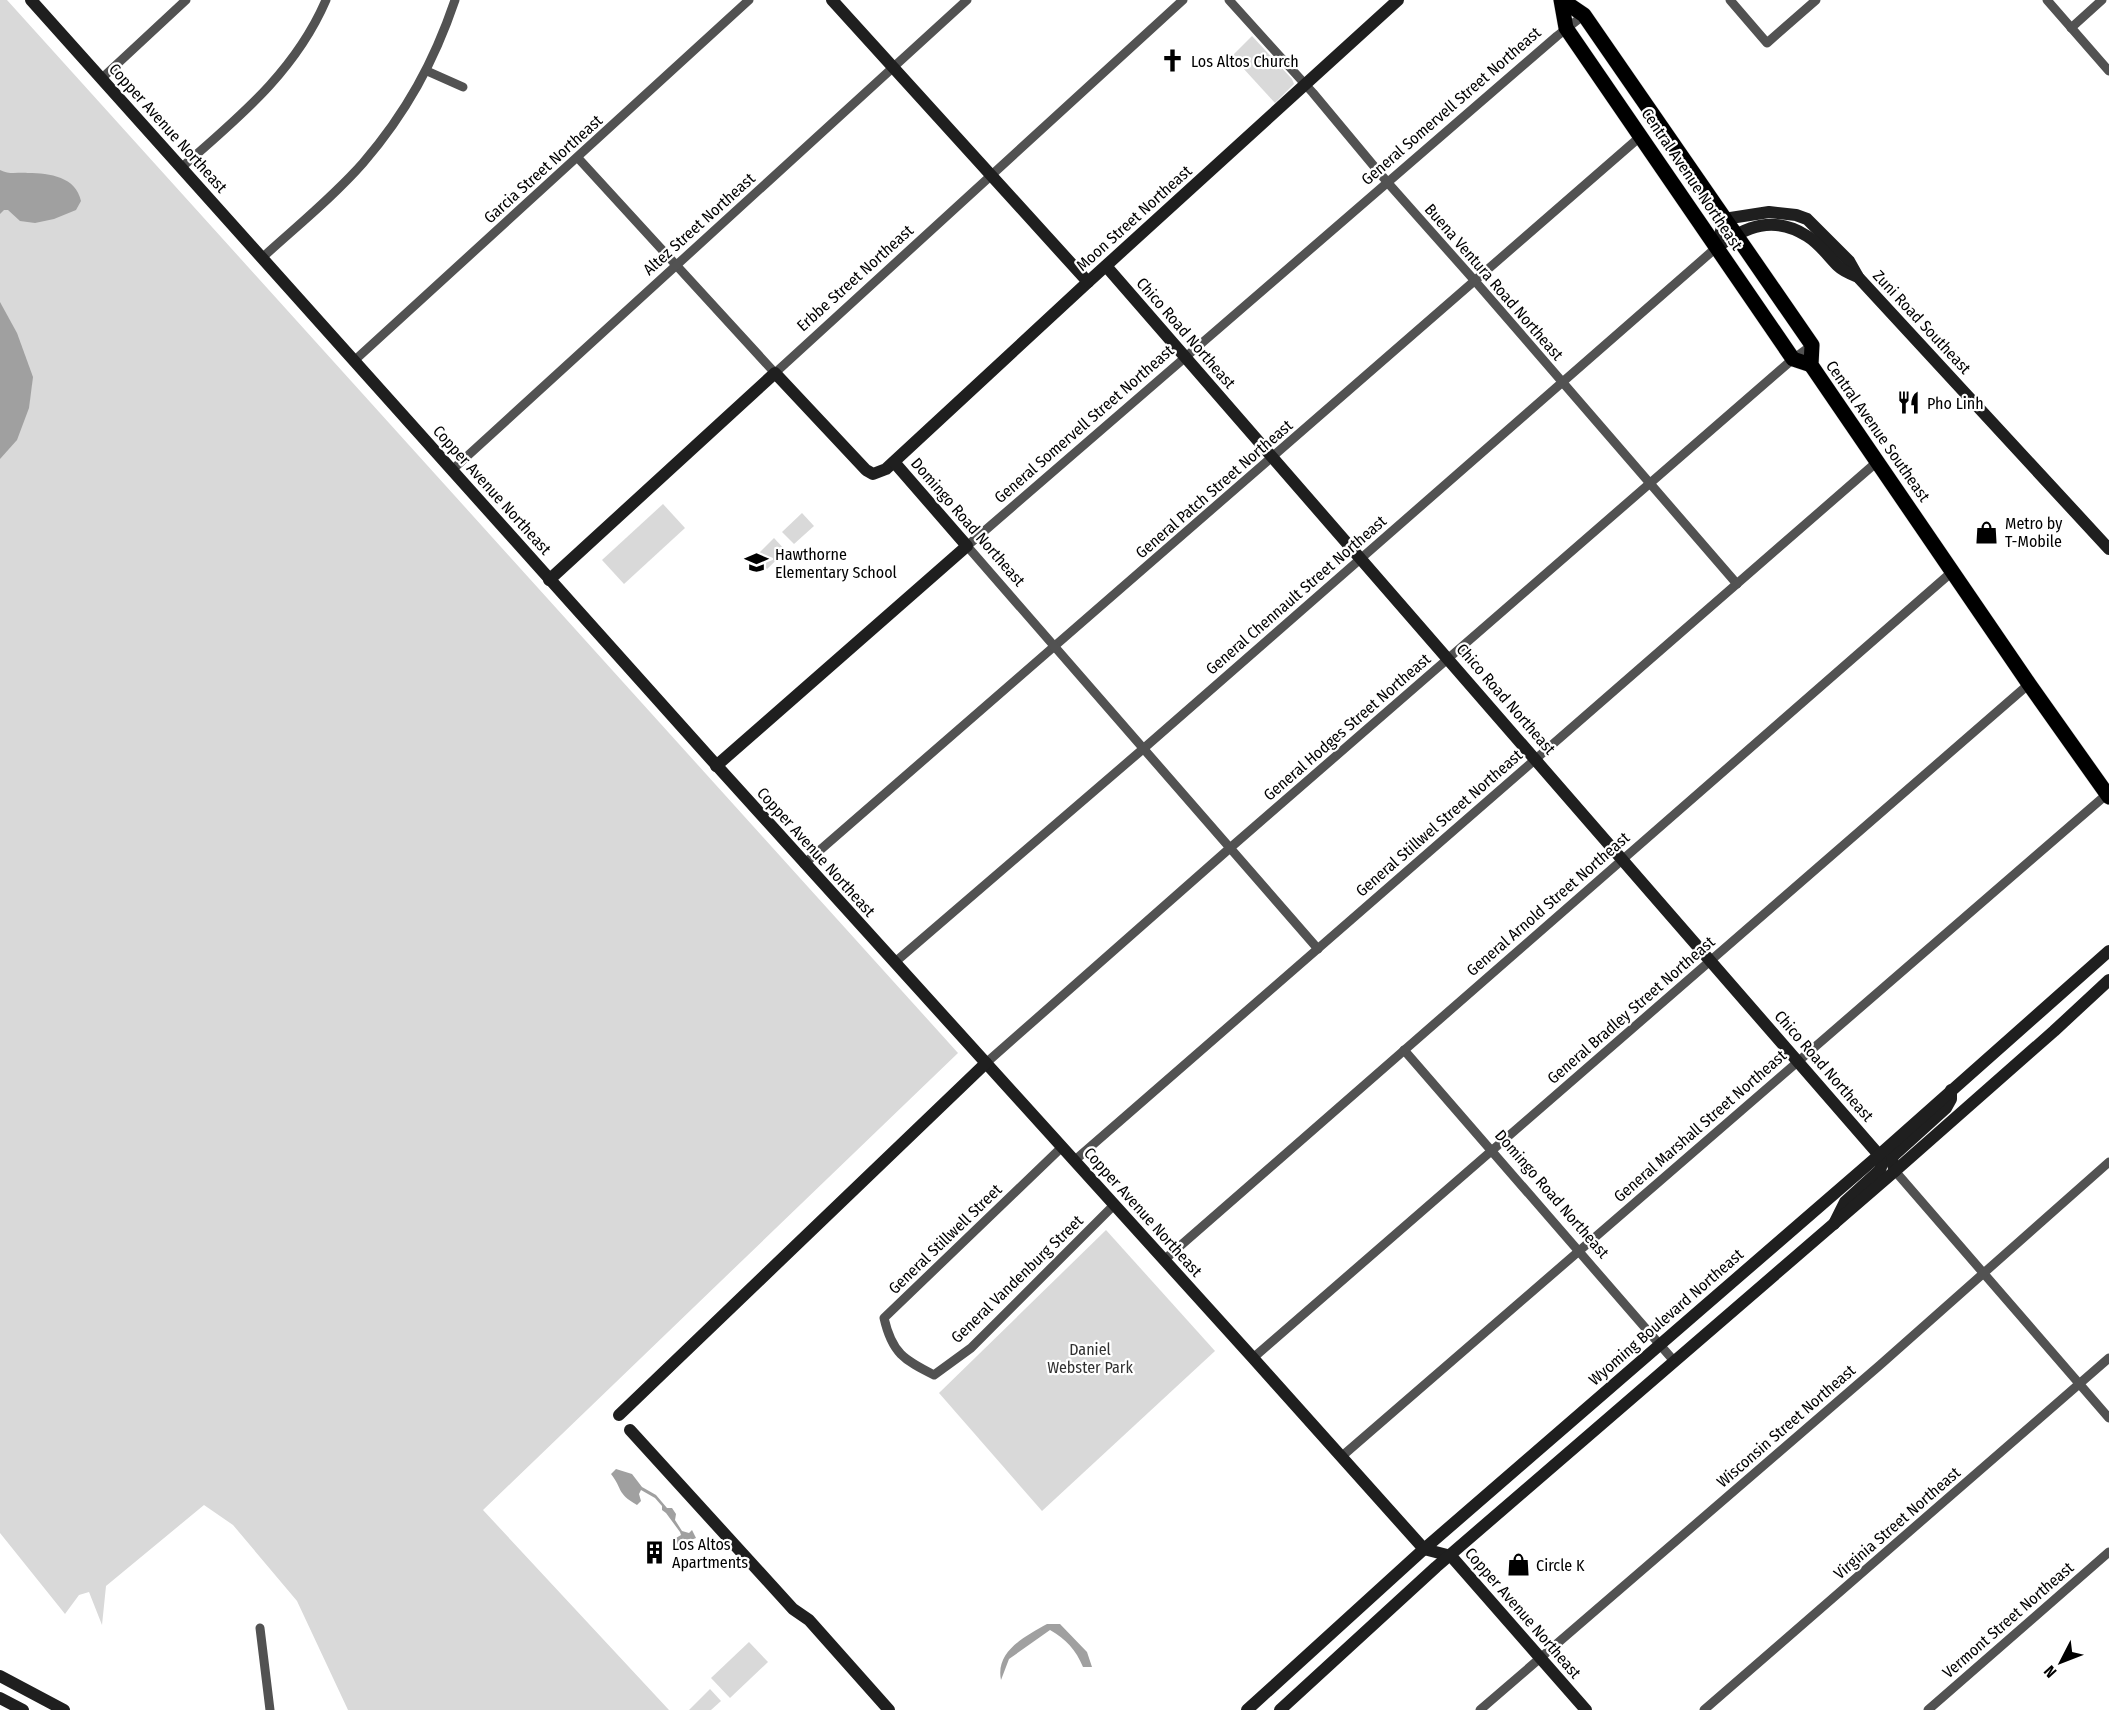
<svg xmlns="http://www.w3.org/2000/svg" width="2109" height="1710" viewBox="0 0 2109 1710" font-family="'Fira Sans Condensed',sans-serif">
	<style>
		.green { fill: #d9d9d9 }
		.water { fill: #a0a0a0 }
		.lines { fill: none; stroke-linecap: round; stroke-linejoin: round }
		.primary-casing { stroke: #dbdbdb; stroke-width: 16 }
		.street { stroke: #525252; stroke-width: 9 }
		.secondary { stroke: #1f1f1f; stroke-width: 12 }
		.primary { stroke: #000; stroke-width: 15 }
		.labels { text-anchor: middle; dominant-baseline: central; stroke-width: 4.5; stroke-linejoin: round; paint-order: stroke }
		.poi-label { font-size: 16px; fill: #000; stroke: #fff; text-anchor: start }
		.street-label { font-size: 16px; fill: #000; stroke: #fff }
		.park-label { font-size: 16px; fill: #303030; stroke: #fff }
	</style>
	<rect width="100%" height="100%" fill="#fff"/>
	<g class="green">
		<path d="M0 0H7L958 1053 483 1510 669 1710H348L297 1601 233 1525 204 1505 106 1586 102 1625 89 1592 79 1595 65 1614 0 1533Z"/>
		<path d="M1252 36 1292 79 1294 84 1275 103 1232 56Z"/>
		<path d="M663 504 685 528 624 584 602 560Z"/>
		<path d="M802 513 814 526 794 544 782 532Z"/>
		<path d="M774 538 786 551 767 569 755 557Z"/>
		<path d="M1106 1230 1215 1351 1042 1511 939 1393Z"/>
		<path d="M749 1642 768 1662 730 1698 711 1678Z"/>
		<path d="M710 1689 721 1701 711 1710H689Z"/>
	</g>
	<g class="water">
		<path d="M0 170C10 175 17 172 28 173 50 173 76 177 81 201L76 210 54 219 35 223 20 221 8 210H4L0 214Z"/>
		<path d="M0 302 17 333 33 377 29 408 17 440 0 459Z"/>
		<path d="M616 1469 632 1474 642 1487 656 1495 667 1508H672L676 1514 675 1520 682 1531 689 1533 692 1530 696 1538 691 1540 685 1539 681 1547 675 1542 676 1538 681 1535 680 1532 666 1513 662 1510V1506L655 1498 641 1490 639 1494 641 1501 637 1505C616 1493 623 1489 611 1474Z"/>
		<path d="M1047 1624H1060L1087 1652 1092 1667H1083C1076 1650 1066 1639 1050 1630L1009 1659 1001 1680C995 1651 1026 1636 1047 1624Z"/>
	</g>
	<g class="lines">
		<defs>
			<g id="primary">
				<path d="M1561 0 1566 28 1793 359 1811 365"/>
				<path d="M1562 0 1584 15 1812 345 1811 365 2029 684 2109 797"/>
			</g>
		</defs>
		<use href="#primary" class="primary-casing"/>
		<g class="street">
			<path d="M1229 0 1313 93 1388 183 1475 281 1737 584"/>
			<path d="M1730 0 1767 43 1816 0"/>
			<path d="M2047 0 2109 71"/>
			<path d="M2071 28 2102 0"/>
			<path d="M427 71 463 87"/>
			<path d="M101 79 186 0"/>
			<path d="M578 158 775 373 1183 0"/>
			<path d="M182 167C239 117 295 72 326 0"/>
			<path d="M263 257C297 226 333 197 363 163 406 113 434 62 455 0"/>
			<path d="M355 360 749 0"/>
			<path d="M452 470 967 0"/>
			<path d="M804 864 1641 136"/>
			<path d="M1318 949 967 546 1557 36 1584 15"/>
			<path d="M894 963 1143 749 1717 247"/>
			<path d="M1404 1050 1674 1361"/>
			<path d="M986 1063 1230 848 1793 359 1812 345"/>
			<path d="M1062 1147 884 1318C892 1353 904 1360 934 1375L971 1348 1114 1205"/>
			<path d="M1074 1161 1878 461"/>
			<path d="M1895 1171 2109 1418"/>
			<path d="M1164 1260 1953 571"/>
			<path d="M1253 1358 2029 684"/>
			<path d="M1341 1457 2106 795"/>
			<path d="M260 1628 270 1710"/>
			<path d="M1480 1710 1880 1365 2109 1162"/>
			<path d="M1704 1710 2109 1358"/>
			<path d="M1928 1710 2109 1552"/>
		</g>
		<g class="secondary">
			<path d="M31 0 709 757 1253 1358 1424 1549 1451 1556 1586 1710"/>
			<path d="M832 0 1088 282"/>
			<path d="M1717 247 1724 219 1769 212 1796 215 1807 219 1849 261 1858 277 2109 549"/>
			<path d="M1717 247C1746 226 1774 215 1807 236 1820 244 1828 256 1838 266 1843 271 1851 274 1858 277"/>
			<path d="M1106 266 1879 1155 1883 1161 1880 1170 1845 1202 1834 1224"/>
			<path d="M549 580 775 373 866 470 873 474 886 469 1088 282 1398 0"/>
			<path d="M716 766 967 546 894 462"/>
			<path d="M1895 1171 1892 1162 1893 1156 1946 1108 1951 1099V1090"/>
			<path d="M619 1415 986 1063"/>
			<path d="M630 1430 793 1609 809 1620 889 1710"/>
			<path d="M0 1676 64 1710"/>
			<path d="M0 1698 23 1710"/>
			<path d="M1247 1710 1424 1549 1879 1155 2109 951"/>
			<path d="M1280 1710 1436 1567 1895 1171 2054 1031 2109 980"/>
		</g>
		<use href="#primary" class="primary"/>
	</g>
	<defs>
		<symbol id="church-bare" viewBox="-9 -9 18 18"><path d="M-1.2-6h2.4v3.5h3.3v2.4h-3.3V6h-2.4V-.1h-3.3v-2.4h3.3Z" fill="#000" stroke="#fff" stroke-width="2.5" paint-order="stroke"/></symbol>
		<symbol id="restaurant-bare" viewBox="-9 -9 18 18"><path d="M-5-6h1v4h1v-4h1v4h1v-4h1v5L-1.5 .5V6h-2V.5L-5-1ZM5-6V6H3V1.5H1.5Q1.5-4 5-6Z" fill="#000" stroke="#fff" stroke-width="2.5" paint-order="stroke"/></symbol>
		<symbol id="shop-bare" viewBox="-9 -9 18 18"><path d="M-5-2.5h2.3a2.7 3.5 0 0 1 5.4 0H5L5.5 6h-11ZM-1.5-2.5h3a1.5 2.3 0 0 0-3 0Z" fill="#000" stroke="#fff" stroke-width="2.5" paint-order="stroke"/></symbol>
		<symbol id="school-bare" viewBox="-9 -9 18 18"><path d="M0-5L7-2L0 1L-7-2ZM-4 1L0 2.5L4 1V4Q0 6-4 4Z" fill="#000" stroke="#fff" stroke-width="2.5" paint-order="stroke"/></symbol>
		<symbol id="building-bare" viewBox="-9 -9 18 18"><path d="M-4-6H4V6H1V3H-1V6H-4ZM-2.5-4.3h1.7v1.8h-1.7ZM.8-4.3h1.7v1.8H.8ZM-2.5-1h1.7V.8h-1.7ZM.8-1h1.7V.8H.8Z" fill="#000" stroke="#fff" stroke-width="2.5" paint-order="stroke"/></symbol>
	</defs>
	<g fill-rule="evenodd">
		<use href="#church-bare" x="1156" y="44" width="33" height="33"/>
		<use href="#restaurant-bare" x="1892" y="386" width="33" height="33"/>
		<use href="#shop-bare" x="1970" y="516" width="33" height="33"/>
		<use href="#school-bare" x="740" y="546" width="33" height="33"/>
		<use href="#building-bare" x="638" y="1536" width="33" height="33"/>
		<use href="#shop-bare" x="1502" y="1548" width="33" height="33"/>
	</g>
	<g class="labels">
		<g class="poi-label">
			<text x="1191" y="61">Los Altos Church</text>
			<text x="1927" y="403">Pho Linh</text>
			<text x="2005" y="523">Metro by<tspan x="2005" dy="18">T-Mobile</tspan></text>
			<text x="775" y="554">Hawthorne<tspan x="775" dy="18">Elementary School</tspan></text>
			<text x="672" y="1544">Los Altos<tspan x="672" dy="18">Apartments</tspan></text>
			<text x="1536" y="1565">Circle K</text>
		</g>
		<g class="street-label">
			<text transform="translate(1451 106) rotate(-41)">General Somervell Street Northeast</text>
			<text transform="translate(168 128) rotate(48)">Copper Avenue Northeast</text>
			<text transform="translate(543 169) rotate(-42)">Garcia Street Northeast</text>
			<text transform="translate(1692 179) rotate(56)">Central Avenue Northeast</text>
			<text transform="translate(1134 218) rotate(-42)">Moon Street Northeast</text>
			<text transform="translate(699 224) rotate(-42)">Altez Street Northeast</text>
			<text transform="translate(855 278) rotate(-42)">Erbbe Street Northeast</text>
			<text transform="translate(1494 282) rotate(49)">Buena Ventura Road Northeast</text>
			<text transform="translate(1922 322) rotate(47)">Zuni Road Southeast</text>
			<text transform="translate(1186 333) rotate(49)">Chico Road Northeast</text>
			<text transform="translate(1084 424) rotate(-41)">General Somervell Street Northeast</text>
			<text transform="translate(1878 431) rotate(55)">Central Avenue Southeast</text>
			<text transform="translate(1214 489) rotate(-41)">General Patch Street Northeast</text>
			<text transform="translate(492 490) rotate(48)">Copper Avenue Northeast</text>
			<text transform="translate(968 522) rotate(49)">Domingo Road Northeast</text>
			<text transform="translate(1296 595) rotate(-41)">General Chennault Street Northeast</text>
			<text transform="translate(1506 699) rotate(49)">Chico Road Northeast</text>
			<text transform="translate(1347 727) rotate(-41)">General Hodges Street Northeast</text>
			<text transform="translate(1439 823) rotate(-41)">General Stillwel Street Northeast</text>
			<text transform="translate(816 852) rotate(48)">Copper Avenue Northeast</text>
			<text transform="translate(1548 904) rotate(-41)">General Arnold Street Northeast</text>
			<text transform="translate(1631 1010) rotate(-41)">General Bradley Street Northeast</text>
			<text transform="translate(1824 1066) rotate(49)">Chico Road Northeast</text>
			<text transform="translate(1700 1126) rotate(-41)">General Marshall Street Northeast</text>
			<text transform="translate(1552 1194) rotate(49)">Domingo Road Northeast</text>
			<text transform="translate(1143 1212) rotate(48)">Copper Avenue Northeast</text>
			<text transform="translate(945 1239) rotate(-44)">General Stillwell Street</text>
			<text transform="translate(1017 1279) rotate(-44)">General Vandenburg Street</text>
			<text transform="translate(1666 1317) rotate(-41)">Wyoming Boulevard Northeast</text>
			<text transform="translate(1786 1426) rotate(-41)">Wisconsin Street Northeast</text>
			<text transform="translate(1897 1523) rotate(-41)">Virginia Street Northeast</text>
			<text transform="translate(1523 1613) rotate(49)">Copper Avenue Northeast</text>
			<text transform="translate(2008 1620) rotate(-41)">Vermont Street Northeast</text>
		</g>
		<g class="park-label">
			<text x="1090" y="1349">Daniel<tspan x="1090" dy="18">Webster Park</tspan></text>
		</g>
	</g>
	<g transform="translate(2061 1662) rotate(228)" stroke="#ffffff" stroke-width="4.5" paint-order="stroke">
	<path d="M0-4.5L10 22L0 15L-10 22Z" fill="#000000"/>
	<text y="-9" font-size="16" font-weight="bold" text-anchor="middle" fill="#000000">N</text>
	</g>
</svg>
